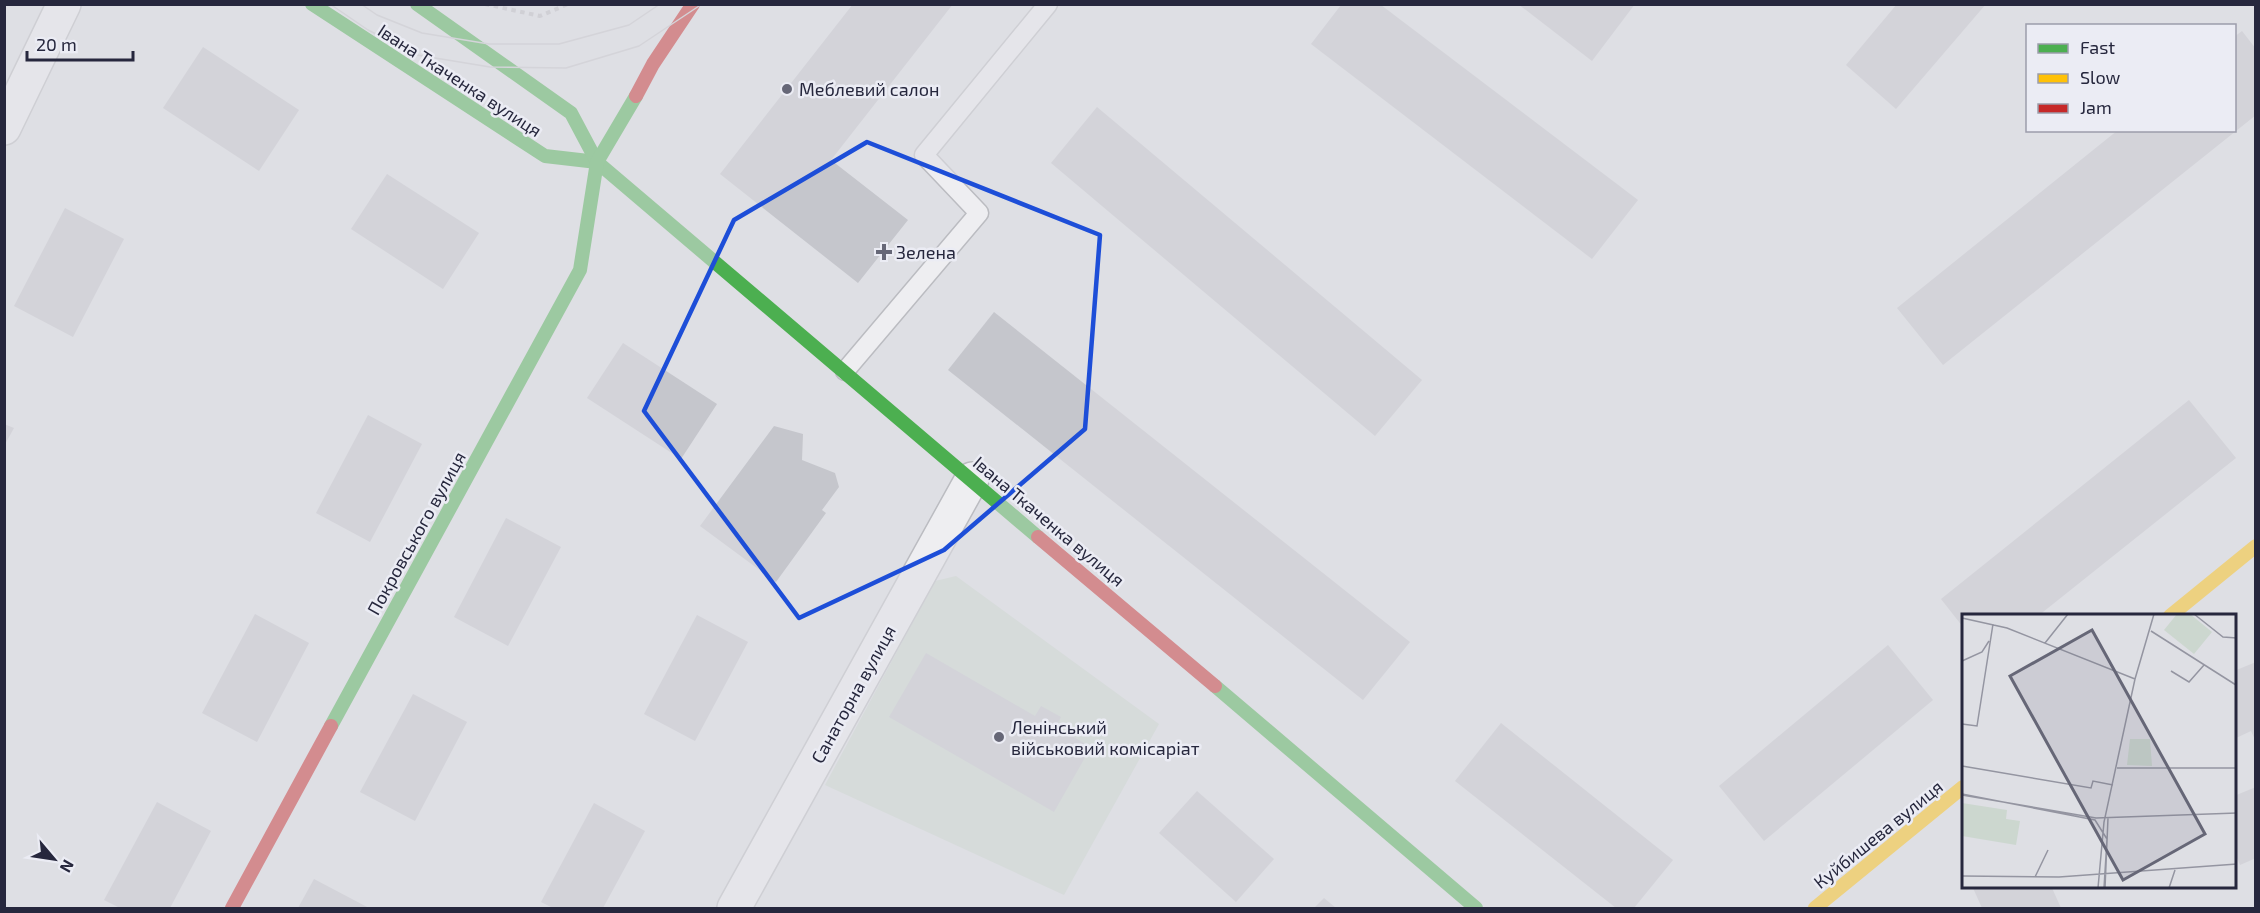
<svg xmlns="http://www.w3.org/2000/svg" width="2260" height="913" viewBox="0 0 2260 913" font-family="'Exo 2',sans-serif">
	<style>
		.green { fill: #ccd7cf }
		.building { fill: #c5c6cc }
		.lines { fill: none; stroke-linecap: round; stroke-linejoin: round }
		.lane-casing { stroke: #bbbcc1; stroke-width: 21 }
		.street-casing { stroke: #bbbcc1; stroke-width: 36 }
		.path { stroke: #bebec4; stroke-width: 4; stroke-dasharray: 4.5 4.5; stroke-linecap: butt }
		.lane { stroke: #eeeef1; stroke-width: 18 }
		.street { stroke: #eeeef1; stroke-width: 33 }
		.fast { stroke: #4caf50; stroke-width: 14 }
		.slow { stroke: #ffc107; stroke-width: 14 }
		.jam { stroke: #c62828; stroke-width: 14 }
		.tram { stroke: #c7c7cc; stroke-width: 1.5 }
		.marked { fill: none; stroke: #1d4ed8; stroke-width: 4.5; stroke-linejoin: round }
		.poi-dot { fill: #666777; stroke: #ebecf4; stroke-width: 2 }
		.labels { text-anchor: middle; dominant-baseline: central; stroke-width: 5; stroke-linejoin: round; paint-order: stroke }
		.street-label { font-size: 18px; fill: #26273d; stroke: #ebecf4 }
		.poi-label { font-size: 18px; fill: #26273d; stroke: #ebecf4; text-anchor: start }
		.inset-road { fill: none; stroke: #9495a1; stroke-width: 1.5 }
		.view { fill: #666777; fill-opacity: 0.15; stroke: #666777; stroke-width: 3 }
		.inset-edge { fill: none; stroke: #26273d; stroke-width: 3 }
	</style>
	<rect width="100%" height="100%" fill="#dedfe4"/>
	<path class="green" d="M956 576 1159 724 1064 895 825 785 935 581Z"/>
	<g class="building">
		<path d="M853 4H953L831 160 908 220 858 283 720 174Z"/>
		<path d="M1518 4H1635L1592 61Z"/>
		<path d="M1897 4H1986L1896 109 1846 65Z"/>
		<path d="M1341 5H1381L1638 200 1592 259 1311 44Z"/>
		<path d="M2242 31 2256 49V115L1943 365 1897 308 2118 130H2234V37Z"/>
		<path d="M203 47 299 110 259 171 163 108Z"/>
		<path d="M1097 107 1422 380 1375 436 1051 163Z"/>
		<path d="M387 174 479 233 443 289 351 229Z"/>
		<path d="M65 208 124 239 73 337 14 306Z"/>
		<path d="M994 312 1410 642 1363 700 948 370Z"/>
		<path d="M623 343 717 404 681 459 587 398Z"/>
		<path d="M2189 400 2236 458 2038 616H1963V627L1941 599Z"/>
		<path d="M368 415 422 444 370 542 316 513Z"/>
		<path d="M4 424 14 428 4 446Z"/>
		<path d="M774 426 803 434 802 460 835 473 839 487 822 510 826 513 776 582 700 526Z"/>
		<path d="M506 518 561 547 508 646 454 617Z"/>
		<path d="M255 614 309 643 257 742 202 713Z"/>
		<path d="M697 615 748 642 695 741 644 714Z"/>
		<path d="M1888 645 1933 700 1764 841 1719 786Z"/>
		<path d="M926 653 1035 716 1041 706 1061 717 1056 727 1091 747 1054 812 889 717Z"/>
		<path d="M2256 662V742L2251 731 2234 739V671Z"/>
		<path d="M413 694 467 722 415 821 360 792Z"/>
		<path d="M1501 723 1673 860 1634 908H1616L1455 781Z"/>
		<path d="M2256 787V858L2240 865 2234 851V796Z"/>
		<path d="M1197 791 1274 859 1236 902 1159 833Z"/>
		<path d="M157 802 211 831 170 908H120L104 900Z"/>
		<path d="M594 803 645 831 603 908H553L541 902Z"/>
		<path d="M314 879 369 908H298Z"/>
		<path d="M1973 888H2052L2061 908H1982Z"/>
		<path d="M1324 898 1336 908H1314Z"/>
	</g>
	<g class="lines">
		<defs>
			<path id="lane" d="M845 371 979 213 924 155 1048 4"/>
			<g id="street">
				<path d="M4 128 64 4"/>
				<path d="M734 908 972 479"/>
			</g>
		</defs>
		<use href="#lane" class="lane-casing"/>
		<use href="#street" class="street-casing"/>
		<path class="path" d="M485 4 540 16 568 4"/>
		<use href="#lane" class="lane"/>
		<use href="#street" class="street"/>
		<g class="fast">
			<path d="M312 4 545 156 597 162"/>
			<path d="M417 4 571 113 597 162 1038 537"/>
			<path d="M1215 686 1476 908"/>
			<path d="M331 726 580 270 597 162 636 96"/>
		</g>
		<g class="slow">
			<path d="M2170 616 2256 546"/>
			<path d="M1815 908 1963 787"/>
		</g>
		<g class="jam">
			<path d="M636 96 653 64 693 4"/>
			<path d="M1038 537 1215 686"/>
			<path d="M232 908 331 726"/>
		</g>
		<g class="tram">
			<path d="M330 4 368 30 417 55 490 67 566 68 639 46 702 4"/>
			<path d="M361 4 377 15 422 33 489 44H559L629 25 660 4"/>
		</g>
	</g>
	<path d="M0 0H2260V913H0ZM867 142 1100 235 1085 429 944 550 799 618 644 411 734 220Z" fill="#dedfe4" fill-opacity=".55" fill-rule="evenodd"/>
	<path class="marked" d="M867 142 1100 235 1085 429 944 550 799 618 644 411 734 220Z"/>
	<g class="poi-dot">
		<circle cx="787" cy="89" r="6"/>
		<path d="M881 243h6v6h6v6h-6v6h-6v-6h-6v-6h6z"/>
		<circle cx="999" cy="737" r="6"/>
	</g>
	<g class="labels">
		<g class="street-label">
			<text transform="translate(460 80) rotate(33)">Івана Ткаченка вулиця</text>
			<text transform="translate(1049 521) rotate(40)">Івана Ткаченка вулиця</text>
			<text transform="translate(416 533) rotate(-61)">Покровського вулиця</text>
			<text transform="translate(853 694) rotate(-61)">Санаторна вулиця</text>
			<text transform="translate(1878 834) rotate(-39)">Куйбишева вулиця</text>
		</g>
		<g class="poi-label">
			<text x="799" y="89">Меблевий салон</text>
			<text x="896" y="252">Зелена</text>
			<text x="1011" y="727">Ленінський<tspan x="1011" dy="21">військовий комісаріат</tspan></text>
		</g>
	</g>
	<g transform="translate(1962 614)">
		<rect width="274" height="274" fill="#dedfe4"/>
		<path d="M215 0H228L250 18 232 40 202 16ZM168 125H188L190 152 165 151ZM0 189 45 196 44 205 58 207 54 231 0 222Z" fill="#ccd7cf"/>
		<path class="inset-road" d="M232 0 261 23 275 24M0 4 45 14 173 65M189 17 274 71M83 29 106 0M0 47 20 38 27 27M209 57 227 68 242 51M0 110 15 112 31 10M0 152 129 174 131 167 151 171M155 154H275M0 180 133 206 145 225 142 274M0 181 134 204 275 199M0 262 97 263 275 250M73 263 86 236M136 274 142 208 173 65 192 0M143 274 146 204M207 274 213 256"/>
		<path class="view" d="M130 16 243 220 161 266 48 62Z"/>
		<rect width="274" height="274" class="inset-edge"/>
	</g>
	<rect width="2260" height="913" fill="none" stroke="#26273d" stroke-width="12"/>
	<rect x="2026" y="24" width="210" height="108" fill="#ebecf4" stroke="#9c9dab" stroke-width="1.5"/>
	<rect x="2038" y="44" width="30" height="9" fill="#4caf50" stroke="#9c9dab" stroke-width="1.5"/>
	<text x="2080" y="54" font-size="18" fill="#26273d">Fast</text>
	<rect x="2038" y="74" width="30" height="9" fill="#ffc107" stroke="#9c9dab" stroke-width="1.5"/>
	<text x="2080" y="84" font-size="18" fill="#26273d">Slow</text>
	<rect x="2038" y="104" width="30" height="9" fill="#c62828" stroke="#9c9dab" stroke-width="1.5"/>
	<text x="2080" y="114" font-size="18" fill="#26273d">Jam</text>
	<g transform="translate(54 859) rotate(119)" stroke="#ebecf4" stroke-width="4.5" paint-order="stroke">
	<path d="M0-4.5L10 22L0 15L-10 22Z" fill="#26273d"/>
	<text y="-9" font-size="16" font-weight="bold" text-anchor="middle" fill="#26273d">N</text>
	</g>
	<path d="M27 51v9h106v-9" fill="none" stroke="#26273d" stroke-width="3"/>
	<text x="36" y="51" font-size="18" fill="#26273d" stroke="#ebecf4" stroke-width="4.5" paint-order="stroke">20 m</text>
</svg>
